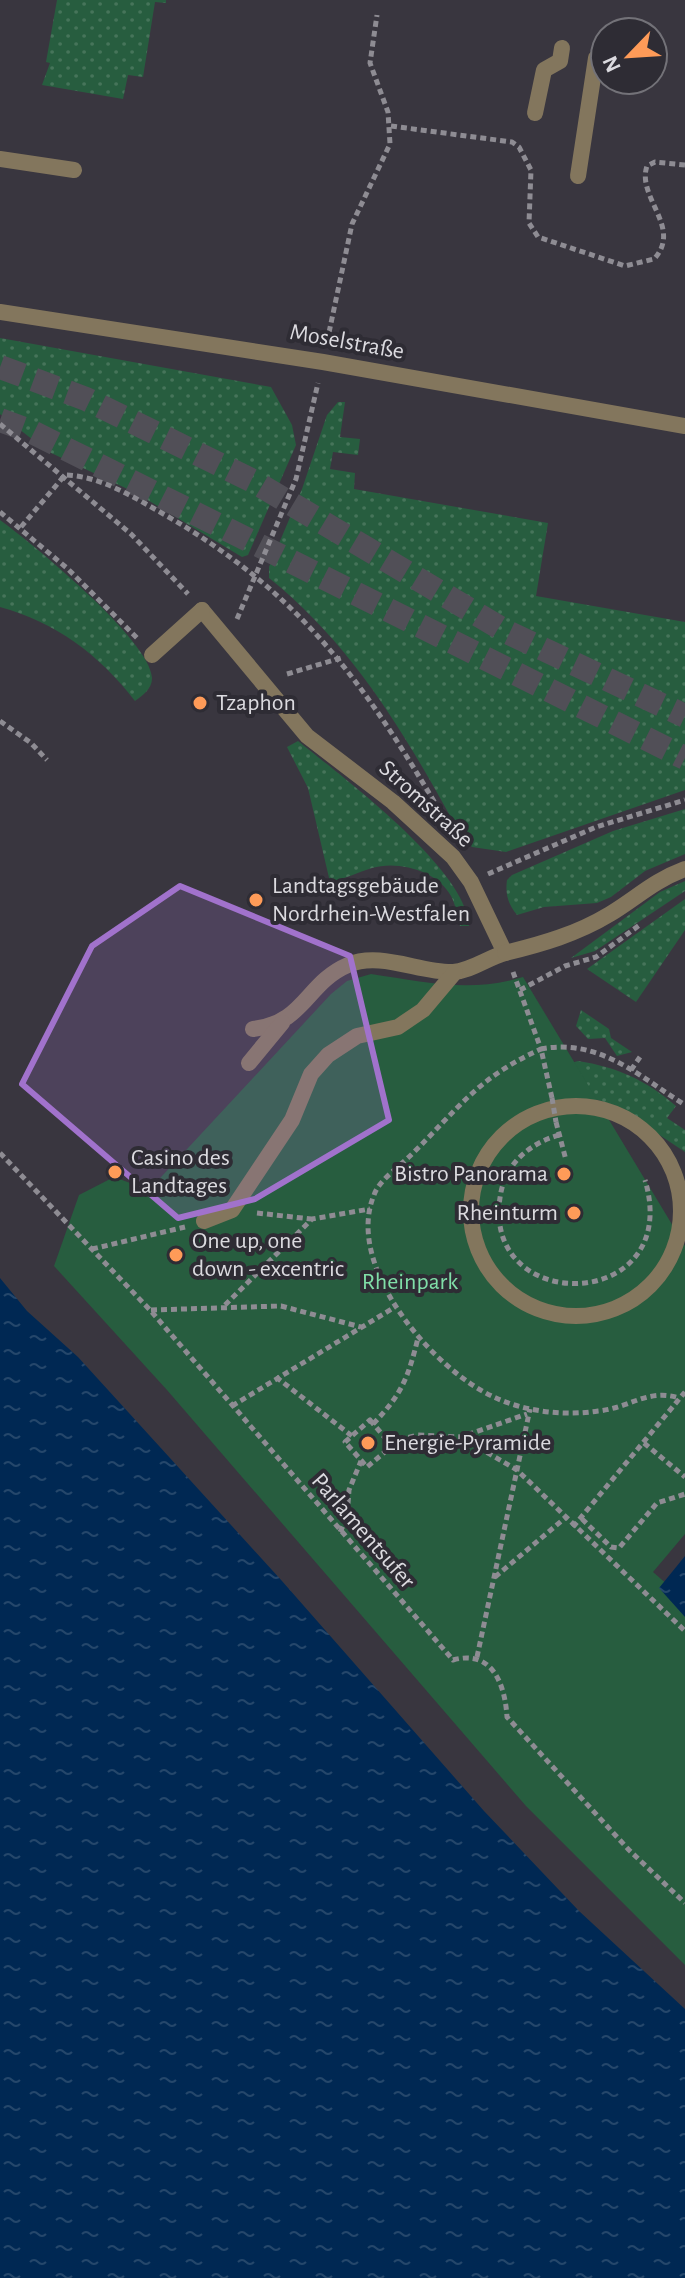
<svg xmlns="http://www.w3.org/2000/svg" width="685" height="2278" viewBox="0 0 685 2278" font-family="'Alegreya Sans',sans-serif">
	<style>
		.grass { fill: url(#grass-dots) }
		.park { fill: #275d3f }
		.water { fill: url(#water-ripples) }
		.lines { fill: none; stroke-linecap: round; stroke-linejoin: round }
		.highway-tunnel { stroke: #514f57; stroke-width: 24; stroke-dasharray: 24 12; stroke-linecap: butt }
		.path { stroke: #8e8c93; stroke-width: 5; stroke-dasharray: 6 4; stroke-linecap: butt }
		.lane { stroke: #83765d; stroke-width: 16 }
		.street { stroke: #83765d; stroke-width: 16 }
		.path-bridge { stroke: #8e8c93; stroke-width: 5; stroke-dasharray: 6 4; stroke-linecap: butt }
		.marked { fill: #a172cc; fill-opacity: 0.2; stroke: #a172cc; stroke-width: 6; stroke-linejoin: round }
		.poi-dot { fill: #fe9b58; stroke: #2e2c34; stroke-width: 3 }
		.labels { text-anchor: middle; dominant-baseline: central; stroke-width: 8; stroke-linejoin: round; paint-order: stroke }
		.street-label { font-size: 24px; fill: #dbdadf; stroke: #2e2c34 }
		.poi-label { font-size: 24px; fill: #dbdadf; stroke: #2e2c34; text-anchor: start }
		.park-label { font-size: 24px; fill: #80dea8; stroke: #2e2c34 }
	</style>
	<defs>
		<pattern id="grass-dots" width="8" height="8" patternUnits="userSpaceOnUse" patternTransform="scale(2)"><rect width="8" height="8" fill="#275d3f"/><path d="M2 2h.1M6 6h.1" fill="none" stroke="#46745a" stroke-width="1.8" stroke-linecap="round"/></pattern>
		<pattern id="water-ripples" width="26" height="14" patternUnits="userSpaceOnUse" patternTransform="scale(2)"><rect width="26" height="14" fill="#002853"/><path d="M2 4q2-2 4 0t4 0M15 11q2-2 4 0t4 0" fill="none" stroke="#25476b"/></pattern>
	</defs>
	<rect width="100%" height="100%" fill="#39363f"/>
	<g class="grass">
		<path d="M57 0H166V3L155 2 143 77 128 75 123 99 42 85 50 63 46 62Z"/>
		<path d="M0 338 271 387 292 425 296 445 248 555 242 557 136 493 47 451 0 414Z"/>
		<path d="M338 402H345L340 437 360 439 358 455 333 452 330 469 355 473 354 489 548 523 536 596 685 622V790L506 852 472 847 460 834C408 739 355 647 269 578V567L302 489 327 415Z"/>
		<path d="M0 520C33 544 151 641 152 678 152 689 143 695 135 701 99 654 55 622 0 607Z"/>
		<path d="M298 741C341 776 467 869 469 926H460C457 917 456 905 451 896 438 871 398 860 372 868 358 872 345 879 330 882L308 788 287 747Z"/>
		<path d="M685 809V854L645 871 611 897 597 903 544 907 517 915C508 904 505 894 507 880L512 875 613 831Z"/>
		<path d="M685 881V891L595 951 571 958 660 892Z"/>
		<path d="M685 899V930L636 1002 587 969Z"/>
		<path d="M581 1010 609 1029 611 1038 632 1052 617 1056 605 1038 588 1039 576 1026Z"/>
		<path d="M578 1061C617 1067 646 1080 676 1106L667 1118 685 1130V1152L616 1106 595 1099 568 1064Z"/>
	</g>
	<path class="park" d="M371 974C425 982 470 993 523 977L685 1246V1534L653 1572 685 1600V1965L526 1806 167 1390 54 1266 79 1195 114 1177 149 1190 331 994 347 981Z"/>
	<g class="water">
		<path d="M0 1278 27 1311 78 1357 282 1581 484 1811 579 1911 685 2009V2278H0Z"/>
		<path d="M685 1556V1617L659 1588Z"/>
	</g>
	<g class="lines">
		<g class="highway-tunnel">
			<path d="M0 367 86 399 253 481 507 632 685 716"/>
			<path d="M0 420 30 431 685 758"/>
		</g>
		<g class="path">
			<path d="M391 126 512 142 519 147 531 170 529 223 538 237 625 266 654 259C683 228 636 197 647 166L655 162 685 165"/>
			<path d="M327 342 352 224 390 144 388 112 370 63 377 15"/>
			<path d="M0 424 131 534 188 594"/>
			<path d="M0 512 68 569 138 639"/>
			<path d="M21 527 65 475C99 476 130 495 160 512 299 591 363 680 442 815"/>
			<path d="M237 619 296 479 318 383"/>
			<path d="M287 674 341 658"/>
			<path d="M0 721 31 743 47 760"/>
			<path d="M488 874 596 827 685 800"/>
			<path d="M513 972 541 1049C477 1078 459 1108 411 1155 400 1166 379 1180 374 1195 344 1267 434 1371 496 1398 527 1412 565 1416 598 1411 630 1408 648 1388 679 1398"/>
			<path d="M520 990 565 966 596 957 641 924"/>
			<path d="M631 1070 640 1057"/>
			<path d="M552 1098 541 1049C599 1038 639 1076 685 1105"/>
			<path d="M556 1122 566 1160"/>
			<path d="M559 1135C531 1143 507 1162 501 1192 476 1318 685 1314 645 1180"/>
			<path d="M0 1153 150 1310 453 1660C492 1649 505 1684 507 1717L629 1850 685 1903"/>
			<path d="M257 1213 311 1219"/>
			<path d="M92 1249 185 1227"/>
			<path d="M225 1305 312 1219 370 1209"/>
			<path d="M151 1310 281 1306 361 1327"/>
			<path d="M276 1377 352 1436"/>
			<path d="M232 1406 395 1307"/>
			<path d="M370 1420 392 1446 367 1467 345 1442Z"/>
			<path d="M373 1424C402 1394 408 1378 418 1338"/>
			<path d="M461 1437 517 1470 685 1631"/>
			<path d="M389 1442 418 1435 461 1437 527 1414"/>
			<path d="M644 1443 685 1477"/>
			<path d="M582 1519 611 1547 619 1548 657 1503 685 1494"/>
			<path d="M573 1527 685 1392"/>
			<path d="M340 1532 347 1518 349 1490 361 1461"/>
			<path d="M495 1577 565 1518"/>
			<path d="M477 1657 530 1409"/>
		</g>
		<g class="lane">
			<path d="M535 113 544 70 560 61 562 48"/>
			<path d="M0 159 74 170"/>
			<path d="M578 176 596 58"/>
			<path d="M202 610 307 736 393 802 453 857 471 882 505 953C487 958 471 971 453 972 420 973 380 951 348 965 306 983 305 1023 253 1029"/>
			<path d="M249 1063 282 1023"/>
			<circle cx="576" cy="1211" r="105"/>
			<path d="M204 1221 232 1210 292 1120 311 1074 328 1055 357 1036 398 1027 423 1010 455 972"/>
		</g>
		<g class="street">
			<path d="M0 312 323 362 685 426"/>
			<path d="M152 655 202 610"/>
			<path d="M505 953C542 944 577 934 610 914 638 897 653 881 685 869"/>
		</g>
		<path class="path-bridge" d="M552 1098 556 1122"/>
	</g>
	<path class="marked" d="M180 886 350 956 389 1120 255 1199 178 1218 22 1084 92 946Z"/>
	<g class="poi-dot">
		<circle cx="200" cy="703" r="8"/>
		<circle cx="256" cy="900" r="8"/>
		<circle cx="115" cy="1172" r="8"/>
		<circle cx="564" cy="1174" r="8"/>
		<circle cx="574" cy="1213" r="8"/>
		<circle cx="176" cy="1255" r="8"/>
		<circle cx="368" cy="1443" r="8"/>
	</g>
	<g class="labels">
		<g class="street-label">
			<text transform="translate(347 342) rotate(10)">Moselstraße</text>
			<text transform="translate(426 804) rotate(42)">Stromstraße</text>
			<text transform="translate(363 1531) rotate(49)">Parlamentsufer</text>
		</g>
		<g class="poi-label">
			<text x="216" y="703">Tzaphon</text>
			<text x="272" y="886">Landtagsgebäude<tspan x="272" dy="28">Nordrhein-Westfalen</tspan></text>
			<text x="131" y="1158">Casino des<tspan x="131" dy="28">Landtages</tspan></text>
			<text x="548" y="1174" text-anchor="end">Bistro Panorama</text>
			<text x="558" y="1213" text-anchor="end">Rheinturm</text>
			<text x="192" y="1241">One up, one<tspan x="192" dy="28">down - excentric</tspan></text>
			<text x="384" y="1443">Energie-Pyramide</text>
		</g>
		<g class="park-label">
			<text x="410" y="1282">Rheinpark</text>
		</g>
	</g>
	<g transform="translate(629 56) rotate(245)"><circle r="38" fill="#2e2c34" stroke="#737278" stroke-width="2"/>
	<path d="M0-6L14 30L0 20L-14 30Z" fill="#fe9b58"/>
	<text y="-12" font-size="22" font-weight="bold" text-anchor="middle" fill="#dbdadf">N</text>
	</g>
</svg>
